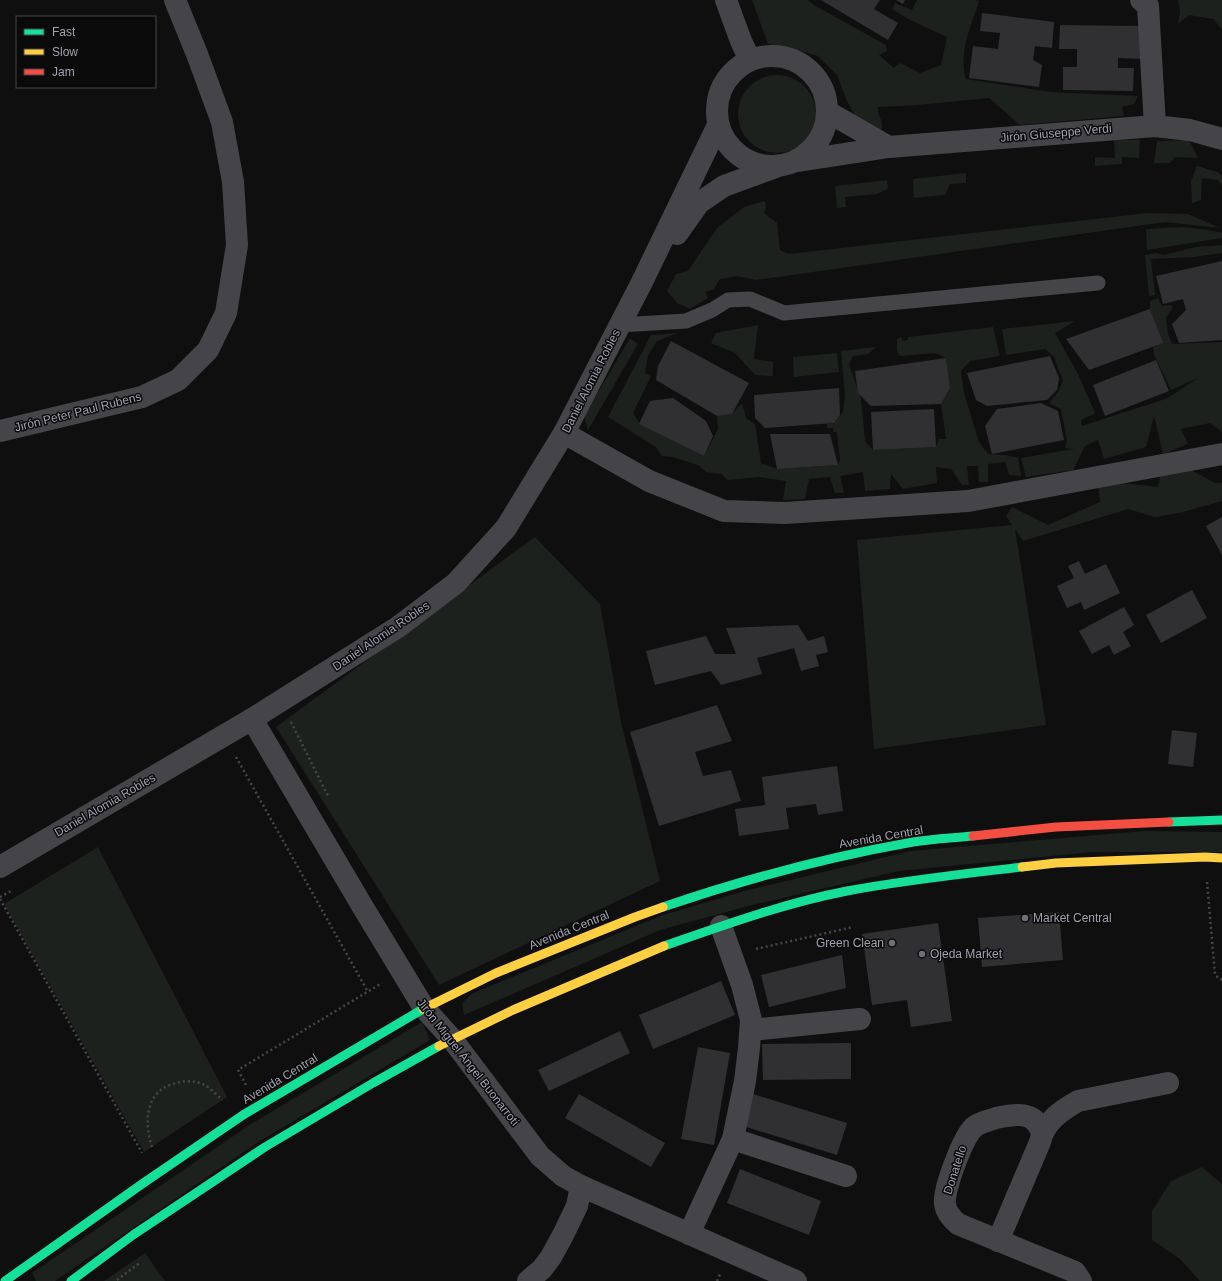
<svg xmlns="http://www.w3.org/2000/svg" width="1222" height="1281" viewBox="0 0 1222 1281" font-family="Arial,sans-serif">
	<style>
		.green { fill: #1c211e }
		.building { fill: #303032 }
		.lines { fill: none; stroke-linecap: round; stroke-linejoin: round }
		.path { stroke: #47474b; stroke-width: 2.5; stroke-dasharray: 2 3; stroke-linecap: butt }
		.lane { stroke: #454549; stroke-width: 15 }
		.street { stroke: #454549; stroke-width: 22 }
		.fast { stroke: #16e098; stroke-width: 9 }
		.slow { stroke: #ffcf43; stroke-width: 9 }
		.jam { stroke: #f24e42; stroke-width: 9 }
		.poi-dot { fill: #6e6f78; stroke: #0a0a0b; stroke-width: 1.5 }
		.labels { text-anchor: middle; dominant-baseline: central; stroke-width: 3; stroke-linejoin: round; paint-order: stroke }
		.street-label { font-size: 12px; fill: #a1a2b0; stroke: #0a0a0b }
		.poi-label { font-size: 12px; fill: #a1a2b0; stroke: #0a0a0b; text-anchor: start }
	</style>
	<rect width="100%" height="100%" fill="#0f0f10"/>
	<g class="green">
		<path d="M752 0H808L814 5 886 45 887 51 879 55 894 68 900 63 920 73 941 65 947 37 910 20 892 9 895 3 912 10 917 0H976L979 1C971 27 958 52 966 79L1051 92 1138 96 1134 104 1122 107 1124 116 1020 125 989 98 918 105 878 107C877 118 883 117 882 129L871 133 857 119 847 101 837 75 818 56 791 48 768 44Z"/>
		<path d="M1178 0H1222V29L1213 19 1189 15 1178 24 1180 11Z"/>
		<circle cx="777" cy="114" r="39"/>
		<path d="M1114 140H1140L1139 158 1122 157V164L1095 166V157L1115 158Z"/>
		<path d="M1189 140 1198 158 1175 157 1170 163H1154L1157 141Z"/>
		<path d="M1197 166 1218 172 1222 176V185L1218 180 1202 178 1201 200 1192 203 1191 181Z"/>
		<path d="M966 173V183L950 184 945 195 914 198 913 179Z"/>
		<path d="M887 180 888 189 877 194 845 197 846 207 837 208 835 186Z"/>
		<path d="M765 201 766 208 764 213 777 223 780 250 789 254 1148 213 1188 214 1220 228 1165 222 756 280 738 276 720 279 714 289 705 292 708 298 690 309 677 303 667 291 676 274 688 271 717 228 744 207Z"/>
		<path d="M1184 227 1208 230 1222 233V238L1147 250 1146 229Z"/>
		<path d="M1222 245V253L1194 257 1151 259 1155 295 1149 296 1145 255 1156 253 1164 255 1196 247Z"/>
		<path d="M1158 298 1162 306 1170 305 1173 307 1166 318 1168 334 1172 344 1222 342V432L1210 423 1181 429 1188 444 1163 454 1154 416 1146 447 1104 459 1098 440 1085 446 1073 470 1026 477 1021 458 1074 449 1065 448 1067 440 1061 409 1049 403 1058 392 1063 381 1054 357 1045 349 1006 355 1002 329 1075 321 1055 333 1078 374 1095 413 1081 420 1082 426 1168 398 1198 378 1171 390 1154 355 1153 347 1162 343 1150 309V301Z"/>
		<path d="M758 325 754 359 773 362V376L755 375 735 353 711 343 716 333Z"/>
		<path d="M993 327 1000 356 970 361 961 371 964 393 979 442 988 454 1006 455 1018 458 1021 476 1009 475 1005 462 988 464V482H979L978 466H967L969 485H962L951 469 936 467 937 483 903 489 891 474 890 489 865 491 863 472 840 476 844 493H835L830 477 809 479 805 499 783 500 786 481 758 477 728 480 721 474 706 472 698 465 673 457 662 456 656 447 608 417 651 335 678 333 657 341 648 355 645 373 651 376 633 413 640 424 704 456 718 429 717 416 732 414 742 403 746 418 755 424 761 463 777 469 838 465 840 460 837 432H833V428H827V424L834 423 843 412 845 396 841 351 876 347 868 354 853 356 849 364 861 399 865 441 873 450 936 447 939 439H946L941 404 950 388 946 358 935 353 900 356 897 350V339L901 337 903 341 908 340V337Z"/>
		<path d="M630 338 638 344 588 430 584 416Z"/>
		<path d="M837 353 839 372 794 377 793 357Z"/>
		<path d="M1191 470 1215 483H1222V501L1179 513 1155 517 1128 509 1023 541 1015 529 1046 725 874 749 857 540 1012 525 1006 516 1012 507 1048 525 1100 502 1098 484 1121 483 1158 487 1161 472Z"/>
		<path d="M535 537 600 604 621 722 660 881 439 985 276 727Z"/>
		<path d="M1145 831 1222 832V852H1092L899 871 752 905 660 930 464 1015 462 1003 473 993 663 915 748 890 911 851Z"/>
		<path d="M98 847 227 1097 144 1152 4 904Z"/>
		<path d="M422 1022 430 1040 260 1141 55 1281H36L32 1273 251 1124Z"/>
		<path d="M1202 1167 1222 1184V1281H1200L1180 1259 1152 1240V1211L1171 1181Z"/>
		<path d="M145 1253 165 1281H104Z"/>
	</g>
	<g class="building">
		<path d="M821 0H880L874 9 898 23 888 40Z"/>
		<path d="M896 0H905L903 4Z"/>
		<path d="M982 13 1054 22 1052 48 1035 46 1033 60 1042 65 1039 87 969 78 973 46 998 49 1000 33 980 31Z"/>
		<path d="M1060 25 1143 26V59L1118 58V68H1134L1133 91 1063 90V67H1077V49H1059Z"/>
		<path d="M1222 261V340L1179 343 1172 324 1186 310 1183 299 1163 304 1156 276Z"/>
		<path d="M1150 309 1163 343 1089 370 1066 339Z"/>
		<path d="M671 341 749 383 732 414 717 416 656 380 658 366Z"/>
		<path d="M1050 356 1059 378 1057 390 1047 400 987 406 976 400 967 373Z"/>
		<path d="M946 358 950 388 941 404 871 406 858 393 855 371Z"/>
		<path d="M1156 360 1169 391 1105 416 1093 385Z"/>
		<path d="M839 388 840 415 834 423 765 428 755 418 754 395Z"/>
		<path d="M673 398 706 421 713 436 704 456 639 424 650 401Z"/>
		<path d="M1041 403 1058 411 1064 440 992 454 985 426 997 409Z"/>
		<path d="M934 409 936 447 873 450 871 412Z"/>
		<path d="M770 434H830L838 465 777 469Z"/>
		<path d="M1222 517V555L1206 526Z"/>
		<path d="M1079 561 1085 574 1106 564 1120 593 1084 610 1081 602 1067 608 1057 586 1074 578 1068 566Z"/>
		<path d="M1192 590 1207 618 1161 643 1146 615Z"/>
		<path d="M1124 607 1134 625 1123 632 1131 646 1114 655 1109 645 1092 654 1079 631Z"/>
		<path d="M798 625 808 641 824 636 828 652 816 655 819 666 801 671 794 648 757 658 762 674 721 685 711 671 655 685 646 651 706 636 715 654H736L726 628Z"/>
		<path d="M717 705 732 741 695 752 703 776 731 770 741 801 659 826 630 732Z"/>
		<path d="M1172 730 1197 733 1193 767 1168 764Z"/>
		<path d="M837 766 843 811 818 815 816 804 786 808 789 829 739 836 735 809 765 805 762 777Z"/>
		<path d="M1059 912 1063 960 982 967 978 918Z"/>
		<path d="M938 923 952 1021 911 1027 907 1000 872 1005 862 934Z"/>
		<path d="M842 955 846 988 769 1007 761 975Z"/>
		<path d="M721 981 735 1015 653 1049 639 1015Z"/>
		<path d="M620 1031 630 1053 549 1091 538 1070Z"/>
		<path d="M851 1043V1079L763 1080 762 1044Z"/>
		<path d="M698 1047 730 1053 714 1145 681 1139Z"/>
		<path d="M579 1094 665 1143 651 1167 565 1118Z"/>
		<path d="M753 1094 847 1123 837 1155 743 1126Z"/>
		<path d="M740 1169 821 1201 809 1235 727 1203Z"/>
	</g>
	<g class="lines">
		<g class="path">
			<path d="M291 722 329 798"/>
			<path d="M236 757 368 992"/>
			<path d="M1207 882 1215 975 1222 980"/>
			<path d="M0 897 13 890"/>
			<path d="M0 899 142 1153"/>
			<path d="M756 949 853 927"/>
			<path d="M246 1085 238 1070 382 983"/>
			<path d="M152 1147C144 1123 145 1092 173 1084 182 1081 191 1080 200 1083 209 1086 216 1094 222 1100"/>
			<path d="M117 1280 141 1262"/>
			<path d="M717 1281 720 1274"/>
		</g>
		<path class="lane" d="M620 325 686 321 712 310 728 300 750 299 784 313 1098 283"/>
		<g class="street">
			<path d="M726 0 741 41 750 60"/>
			<path d="M1141 0 1148 6 1155 126"/>
			<circle cx="772" cy="111" r="55"/>
			<path d="M828 112 889 147"/>
			<path d="M798 161 889 147 1155 126 1190 130 1222 139"/>
			<path d="M677 234 699 203 724 186 776 167"/>
			<path d="M0 431 142 397 178 380 208 350 226 313 237 245 233 182 222 122 197 54 175 0"/>
			<path d="M564 433 649 481 724 511 785 513 968 501 1222 454"/>
			<path d="M252 719 361 904 424 1008 452 1039 540 1156 563 1176 581 1186 796 1281"/>
			<path d="M0 867 252 719 398 627 456 583 506 528 564 433 641 284 718 125"/>
			<path d="M751 1030 860 1019"/>
			<path d="M1042 1133C1035 1110 1015 1114 996 1118 988 1121 980 1122 974 1127 963 1137 943 1190 945 1204 946 1212 952 1219 958 1224L1075 1272 1081 1281"/>
			<path d="M733 1139 846 1176"/>
			<path d="M689 1234 733 1139 745 1081 749 1048 751 1020 742 985 721 926"/>
			<path d="M998 1241 1040 1142C1044 1122 1062 1110 1078 1101L1168 1083"/>
			<path d="M528 1281 542 1269 551 1257 563 1235 577 1206 581 1186"/>
		</g>
		<g class="fast">
			<path d="M1169 822 1222 820"/>
			<path d="M663 907C745 879 828 857 913 842 932 839 953 838 973 836"/>
			<path d="M664 946C724 925 785 903 847 891 905 880 963 874 1022 867"/>
			<path d="M5 1281 142 1184 243 1115 423 1009"/>
			<path d="M71 1281 133 1235 265 1147 373 1083 439 1046"/>
		</g>
		<g class="slow">
			<path d="M1022 867 1056 863 1205 857 1222 858"/>
			<path d="M423 1009 496 973 635 917 663 907"/>
			<path d="M439 1046 513 1010 664 946"/>
		</g>
		<path class="jam" d="M973 836 1056 827 1169 822"/>
	</g>
	<g class="poi-dot">
		<circle cx="1025" cy="918" r="4"/>
		<circle cx="892" cy="943" r="4"/>
		<circle cx="922" cy="954" r="4"/>
	</g>
	<g class="labels">
		<g class="street-label">
			<text transform="translate(1056 133) rotate(-5)">Jirón Giuseppe Verdi</text>
			<text transform="translate(591 381) rotate(-63)">Daniel Alomia Robles</text>
			<text transform="translate(78 412) rotate(-14)">Jirón Peter Paul Rubens</text>
			<text transform="translate(381 636) rotate(-34)">Daniel Alomia Robles</text>
			<text transform="translate(105 805) rotate(-30)">Daniel Alomia Robles</text>
			<text transform="translate(881 837) rotate(-10)">Avenida Central</text>
			<text transform="translate(569 930) rotate(-22)">Avenida Central</text>
			<text transform="translate(468 1062) rotate(52)">Jirón Miguel Ángel Buonarroti</text>
			<text transform="translate(280 1079) rotate(-31)">Avenida Central</text>
			<text transform="translate(955 1170) rotate(-72)">Donatello</text>
		</g>
		<g class="poi-label">
			<text x="1033" y="918">Market Central</text>
			<text x="884" y="943" text-anchor="end">Green Clean</text>
			<text x="930" y="954">Ojeda Market</text>
		</g>
	</g>
	<rect x="16" y="16" width="140" height="72" fill="#0a0a0b" stroke="#46474d"/>
	<rect x="24" y="29" width="20" height="6" fill="#16e098" stroke="#46474d"/>
	<text x="52" y="36" font-size="12" fill="#a1a2b0">Fast</text>
	<rect x="24" y="49" width="20" height="6" fill="#ffcf43" stroke="#46474d"/>
	<text x="52" y="56" font-size="12" fill="#a1a2b0">Slow</text>
	<rect x="24" y="69" width="20" height="6" fill="#f24e42" stroke="#46474d"/>
	<text x="52" y="76" font-size="12" fill="#a1a2b0">Jam</text>
</svg>
